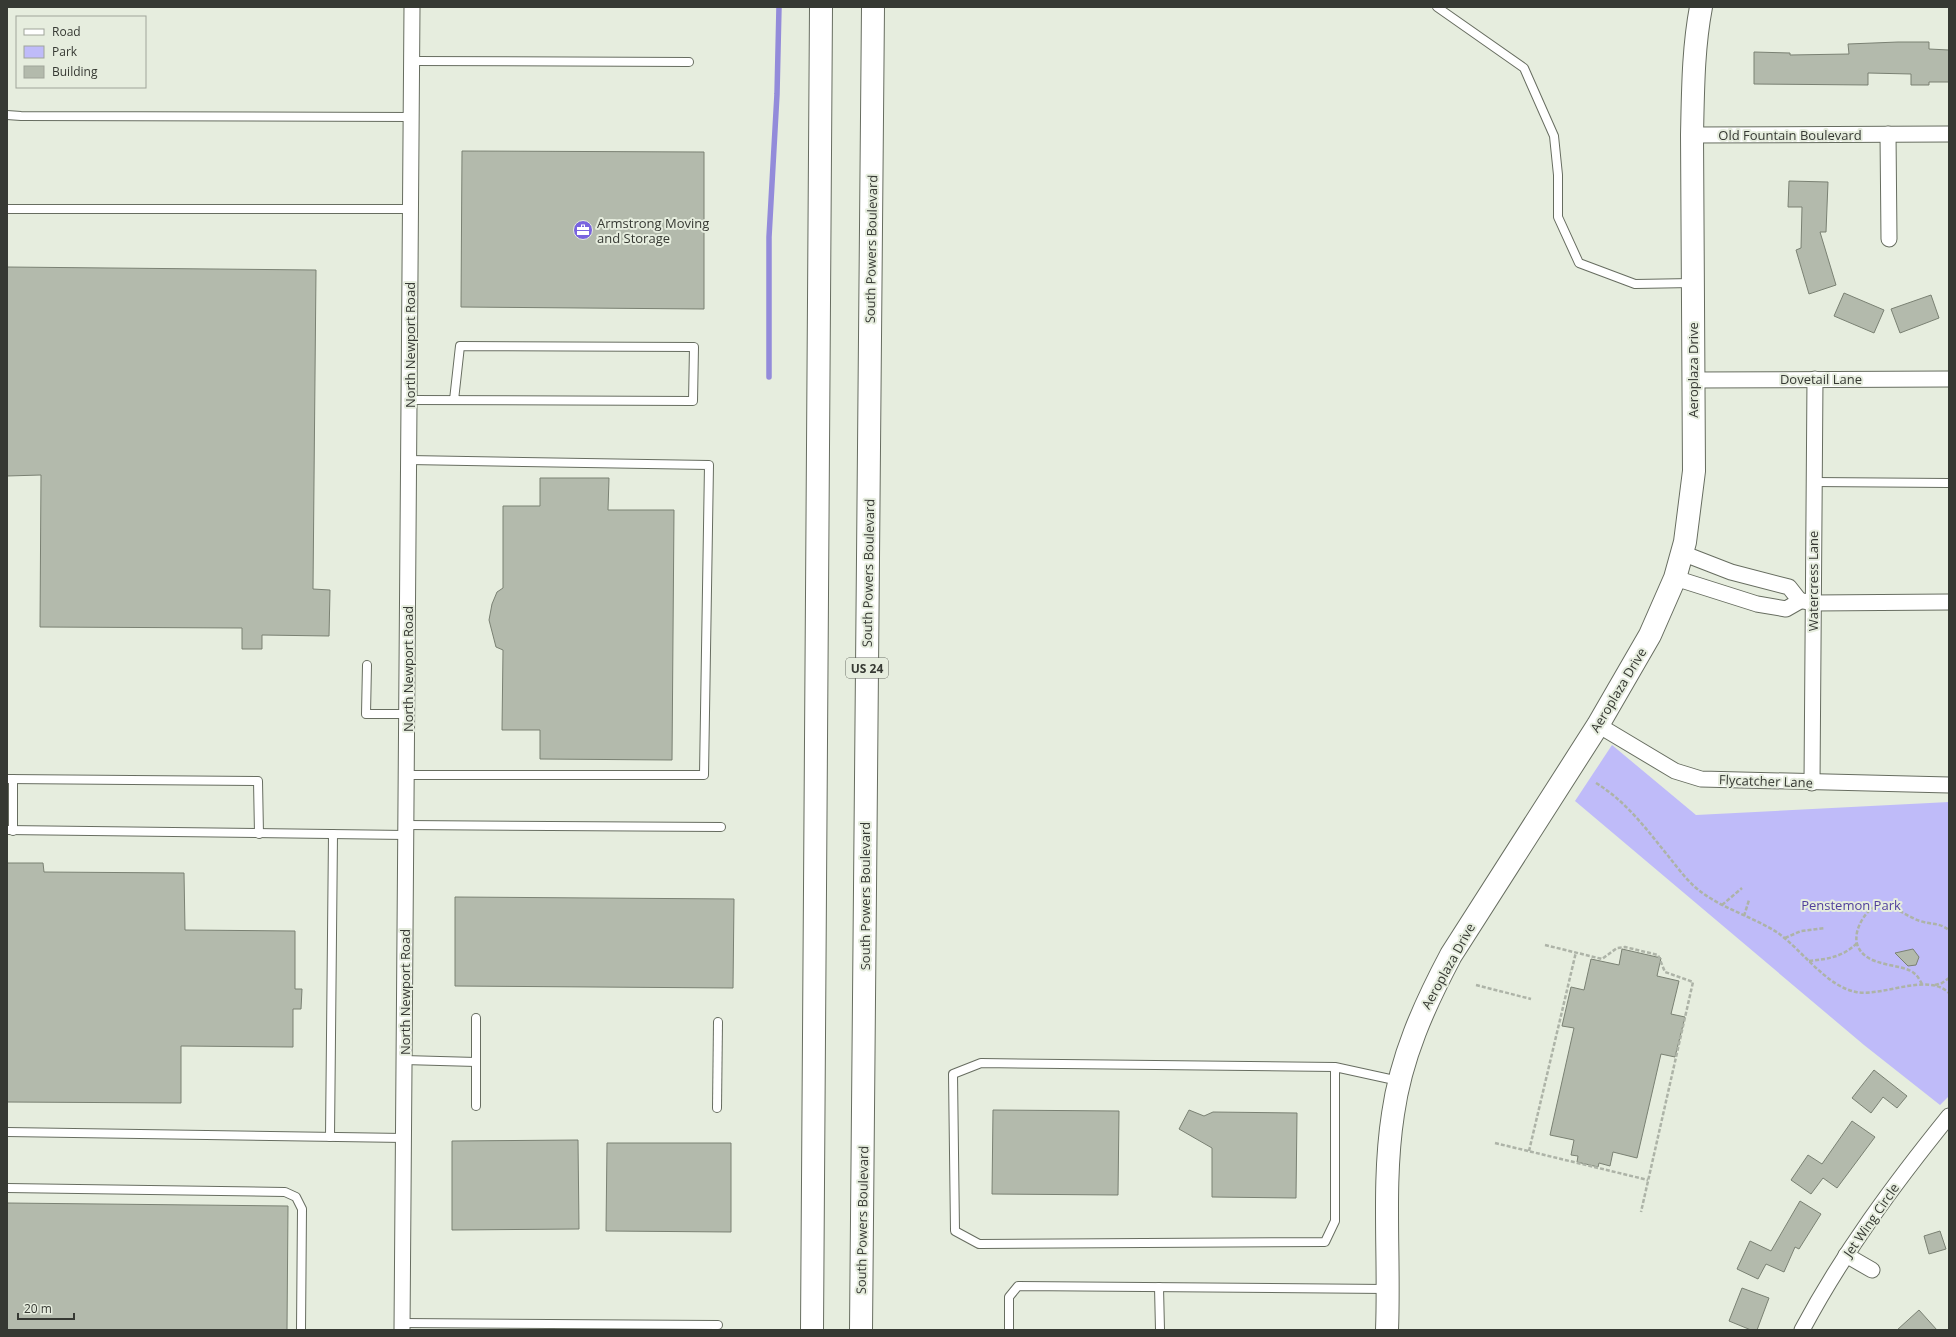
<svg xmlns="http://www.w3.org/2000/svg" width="1956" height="1337" viewBox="0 0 1956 1337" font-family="'Open Sans',sans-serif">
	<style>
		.green { fill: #bfbbf9 }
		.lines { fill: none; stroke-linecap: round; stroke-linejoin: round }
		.stream { stroke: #938bda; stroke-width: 5.5 }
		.building { fill: #b3baac; stroke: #7a8173 }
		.lane-casing { stroke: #676d60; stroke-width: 10 }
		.street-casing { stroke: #676d60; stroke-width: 17 }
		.secondary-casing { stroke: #676d60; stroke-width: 24 }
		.highway-casing { stroke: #676d60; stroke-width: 24 }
		.path { stroke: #adb3a7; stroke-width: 2.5; stroke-dasharray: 4 2; stroke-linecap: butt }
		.lane { stroke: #fff; stroke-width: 8 }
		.street { stroke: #fff; stroke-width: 15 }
		.secondary { stroke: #fff; stroke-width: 22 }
		.highway { stroke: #fff; stroke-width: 22 }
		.labels { text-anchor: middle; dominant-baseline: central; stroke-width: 4; stroke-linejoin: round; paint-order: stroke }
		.shield { fill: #e6edde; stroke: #6b6f66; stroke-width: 1 }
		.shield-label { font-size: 12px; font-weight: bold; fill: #363933 }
		.street-label { font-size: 13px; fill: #363933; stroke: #e6edde }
		.poi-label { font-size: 13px; fill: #363933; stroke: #e6edde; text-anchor: start }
		.park-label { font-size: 13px; fill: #503f9c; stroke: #e6edde }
	</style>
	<rect width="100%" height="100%" fill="#e6edde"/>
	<path class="green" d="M1612 745 1696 815 1949 802V1096L1940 1105 1864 1045 1575 801Z"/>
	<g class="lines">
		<path class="stream" d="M769 377V237L777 94 779 7"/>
	</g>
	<g class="building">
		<path d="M1898 42H1929V49L1949 50V82H1929V85H1911V74L1868 73V85L1754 84V52L1790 53V55L1849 54 1848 44Z"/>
		<path d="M462 151 704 152V309L461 307Z"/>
		<path d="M1789 181 1828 182 1826 232H1820L1836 285 1809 294 1796 250 1801 248 1802 207H1788Z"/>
		<path d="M7 267 316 270 313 589 330 590 329 636 262 635V649H242V628L40 627 41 475 7 476Z"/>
		<path d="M1844 293 1884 310 1874 333 1834 316Z"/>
		<path d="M1931 295 1939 318 1900 333 1891 309Z"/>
		<path d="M540 478H609L608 510H674L672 760 540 759V730H502L503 650 496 647 489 620 492 604 497 592 503 588V506H540Z"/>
		<path d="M7 863H43L44 872 184 873 185 930 295 931V989H302L301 1009H293V1047L181 1046V1103L7 1102Z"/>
		<path d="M455 897 734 899 733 988 455 986Z"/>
		<path d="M1622 949 1661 958 1657 976 1679 981 1671 1014 1685 1017 1675 1057 1661 1054 1637 1158 1613 1152 1610 1166 1599 1163 1598 1167 1577 1162 1578 1156 1571 1155 1574 1140 1550 1135 1574 1028 1562 1026 1571 987 1584 990 1591 959 1619 965Z"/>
		<path d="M1913 949 1919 957 1916 965 1908 966 1895 953Z"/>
		<path d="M1874 1070 1907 1096 1897 1108 1883 1097 1871 1113 1852 1098Z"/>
		<path d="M993 1110 1119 1111 1118 1195 992 1194Z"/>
		<path d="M1189 1110 1204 1116 1213 1112 1297 1113 1296 1198 1212 1197V1148L1179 1129Z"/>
		<path d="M1852 1121 1875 1137 1837 1188 1823 1178 1811 1194 1791 1180 1808 1155 1822 1164Z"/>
		<path d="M578 1140 579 1229 452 1230V1141Z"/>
		<path d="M607 1143H731V1232L606 1231Z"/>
		<path d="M1800 1201 1821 1214 1799 1249 1795 1247 1784 1272 1766 1264 1758 1279 1737 1269 1750 1241 1771 1251Z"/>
		<path d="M7 1203 288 1206 287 1330H7Z"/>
		<path d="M1940 1231 1946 1249 1929 1254 1924 1236Z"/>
		<path d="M1742 1288 1769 1298 1757 1330H1751L1729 1321Z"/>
		<path d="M1919 1310 1937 1330H1897Z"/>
	</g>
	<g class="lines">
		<defs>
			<g id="lane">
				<path d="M1437 7 1524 68 1554 136 1558 175V217L1579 263 1635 284 1692 283"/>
				<path d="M412 61 689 62"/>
				<path d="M7 115 21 116 412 117"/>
				<path d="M7 209H411"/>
				<path d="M410 400 693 401 694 347 460 346 454 400"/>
				<path d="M1814 482 1949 483"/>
				<path d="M367 665 366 714H407"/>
				<path d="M407 775H704L709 465 409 460"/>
				<path d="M7 779 258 781 259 834"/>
				<path d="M13 779V831"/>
				<path d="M406 825 721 827"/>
				<path d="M7 830 406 835"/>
				<path d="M404 1060 476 1062"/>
				<path d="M1335 1067V1221L1325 1242 979 1244 955 1231 953 1074 981 1063 1335 1067 1399 1081"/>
				<path d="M476 1106V1018"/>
				<path d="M717 1108 718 1022"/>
				<path d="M7 1132 404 1138"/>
				<path d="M330 1137 333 834"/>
				<path d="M7 1188 285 1192 296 1197 302 1209 301 1330"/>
				<path d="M1159 1287 1160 1330"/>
				<path d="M402 1323 718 1325"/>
				<path d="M1009 1330V1297L1018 1286 1387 1289"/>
			</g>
			<g id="street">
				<path d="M1888 134 1889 239"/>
				<path d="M1692 135 1949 134"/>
				<path d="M1693 380 1949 379"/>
				<path d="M1675 578 1757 604 1786 609 1800 601 1789 587 1731 572 1682 553"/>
				<path d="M1803 601 1813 603 1949 602"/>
				<path d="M1598 725 1675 771 1701 779 1949 785"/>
				<path d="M1812 783 1815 379"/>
				<path d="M1846 1255 1872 1270"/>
				<path d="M402 1330 412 7"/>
				<path d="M1802 1330C1843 1253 1894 1184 1949 1116"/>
			</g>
			<path id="secondary" d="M1387 1330C1390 1258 1382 1185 1393 1114 1401 1057 1424 1006 1451 955L1598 725 1650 635 1675 578 1685 542 1694 471 1692 135C1693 92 1693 49 1701 7"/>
			<g id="highway">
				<path d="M812 1330 821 7"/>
				<path d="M861 1330 873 7"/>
			</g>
		</defs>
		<use href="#lane" class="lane-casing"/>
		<use href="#street" class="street-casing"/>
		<use href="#secondary" class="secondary-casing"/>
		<use href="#highway" class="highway-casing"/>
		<g class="path">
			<path d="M1596 783C1627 802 1647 830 1669 857 1677 867 1685 878 1695 887 1719 908 1752 916 1778 933 1803 951 1826 986 1856 992 1884 997 1927 972 1949 993"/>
			<path d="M1722 905 1742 888"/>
			<path d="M1744 916 1749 900"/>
			<path d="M1785 938 1801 931 1825 928"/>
			<path d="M1545 945 1602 959 1617 948 1625 947 1658 955 1665 972 1693 982 1641 1212"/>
			<path d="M1809 961C1828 959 1843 957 1857 943"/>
			<path d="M1922 984C1920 981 1918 976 1915 974 1903 962 1865 969 1857 944 1855 935 1858 927 1862 920 1880 890 1899 914 1920 921 1932 925 1938 922 1949 930"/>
			<path d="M1476 985 1531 999"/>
			<path d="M1935 985 1942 983 1949 978"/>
			<path d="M1495 1143 1648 1180"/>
			<path d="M1529 1151 1576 952"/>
		</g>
		<use href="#lane" class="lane"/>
		<use href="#street" class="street"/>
		<use href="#secondary" class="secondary"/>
		<use href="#highway" class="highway"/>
	</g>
	<defs>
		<symbol id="office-disc" viewBox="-11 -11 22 22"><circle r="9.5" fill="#7964df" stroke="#e6edde"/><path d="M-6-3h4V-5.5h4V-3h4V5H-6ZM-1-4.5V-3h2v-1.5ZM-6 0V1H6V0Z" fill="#fff"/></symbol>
	</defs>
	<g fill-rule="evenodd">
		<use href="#office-disc" x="572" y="219" width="22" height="22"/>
	</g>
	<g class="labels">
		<rect class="shield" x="846" y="658" width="42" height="20" rx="3"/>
		<g class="shield-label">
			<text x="867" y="668">US 24</text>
		</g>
		<g class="street-label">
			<text x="1790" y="135">Old Fountain Boulevard</text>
			<text transform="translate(871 249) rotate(-89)">South Powers Boulevard</text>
			<text transform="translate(410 345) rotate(-90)">North Newport Road</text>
			<text transform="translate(1693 370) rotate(-90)">Aeroplaza Drive</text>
			<text x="1821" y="379">Dovetail Lane</text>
			<text transform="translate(868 573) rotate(-89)">South Powers Boulevard</text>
			<text transform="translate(1813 581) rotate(-90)">Watercress Lane</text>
			<text transform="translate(408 669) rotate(-90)">North Newport Road</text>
			<text transform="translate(1618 690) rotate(-59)">Aeroplaza Drive</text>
			<text transform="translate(1766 781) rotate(2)">Flycatcher Lane</text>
			<text transform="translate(865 896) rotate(-90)">South Powers Boulevard</text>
			<text transform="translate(1448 966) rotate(-61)">Aeroplaza Drive</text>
			<text transform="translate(405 992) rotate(-90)">North Newport Road</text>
			<text transform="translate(862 1220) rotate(-89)">South Powers Boulevard</text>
			<text transform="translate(1871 1220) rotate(-55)">Jet Wing Circle</text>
		</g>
		<g class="poi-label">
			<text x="597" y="223">Armstrong Moving<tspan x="597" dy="15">and Storage</tspan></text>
		</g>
		<g class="park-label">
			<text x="1851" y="905">Penstemon Park</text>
		</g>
	</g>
	<rect width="1956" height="1337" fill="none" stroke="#363933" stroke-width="16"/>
	<rect x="16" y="16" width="130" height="72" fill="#e6edde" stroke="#a0a59a"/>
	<rect x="24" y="29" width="20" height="6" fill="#ffffff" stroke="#a0a59a"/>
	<text x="52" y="36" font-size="12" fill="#363933">Road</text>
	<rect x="24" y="46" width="20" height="12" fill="#bfbbf9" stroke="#a0a59a"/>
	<text x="52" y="56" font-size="12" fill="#363933">Park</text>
	<rect x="24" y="66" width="20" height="12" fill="#b3baac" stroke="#a0a59a"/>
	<text x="52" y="76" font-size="12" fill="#363933">Building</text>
	<path d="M18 1313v6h56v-6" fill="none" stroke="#363933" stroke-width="2"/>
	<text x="24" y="1313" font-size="12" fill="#363933" stroke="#e6edde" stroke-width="3" paint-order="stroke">20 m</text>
</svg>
